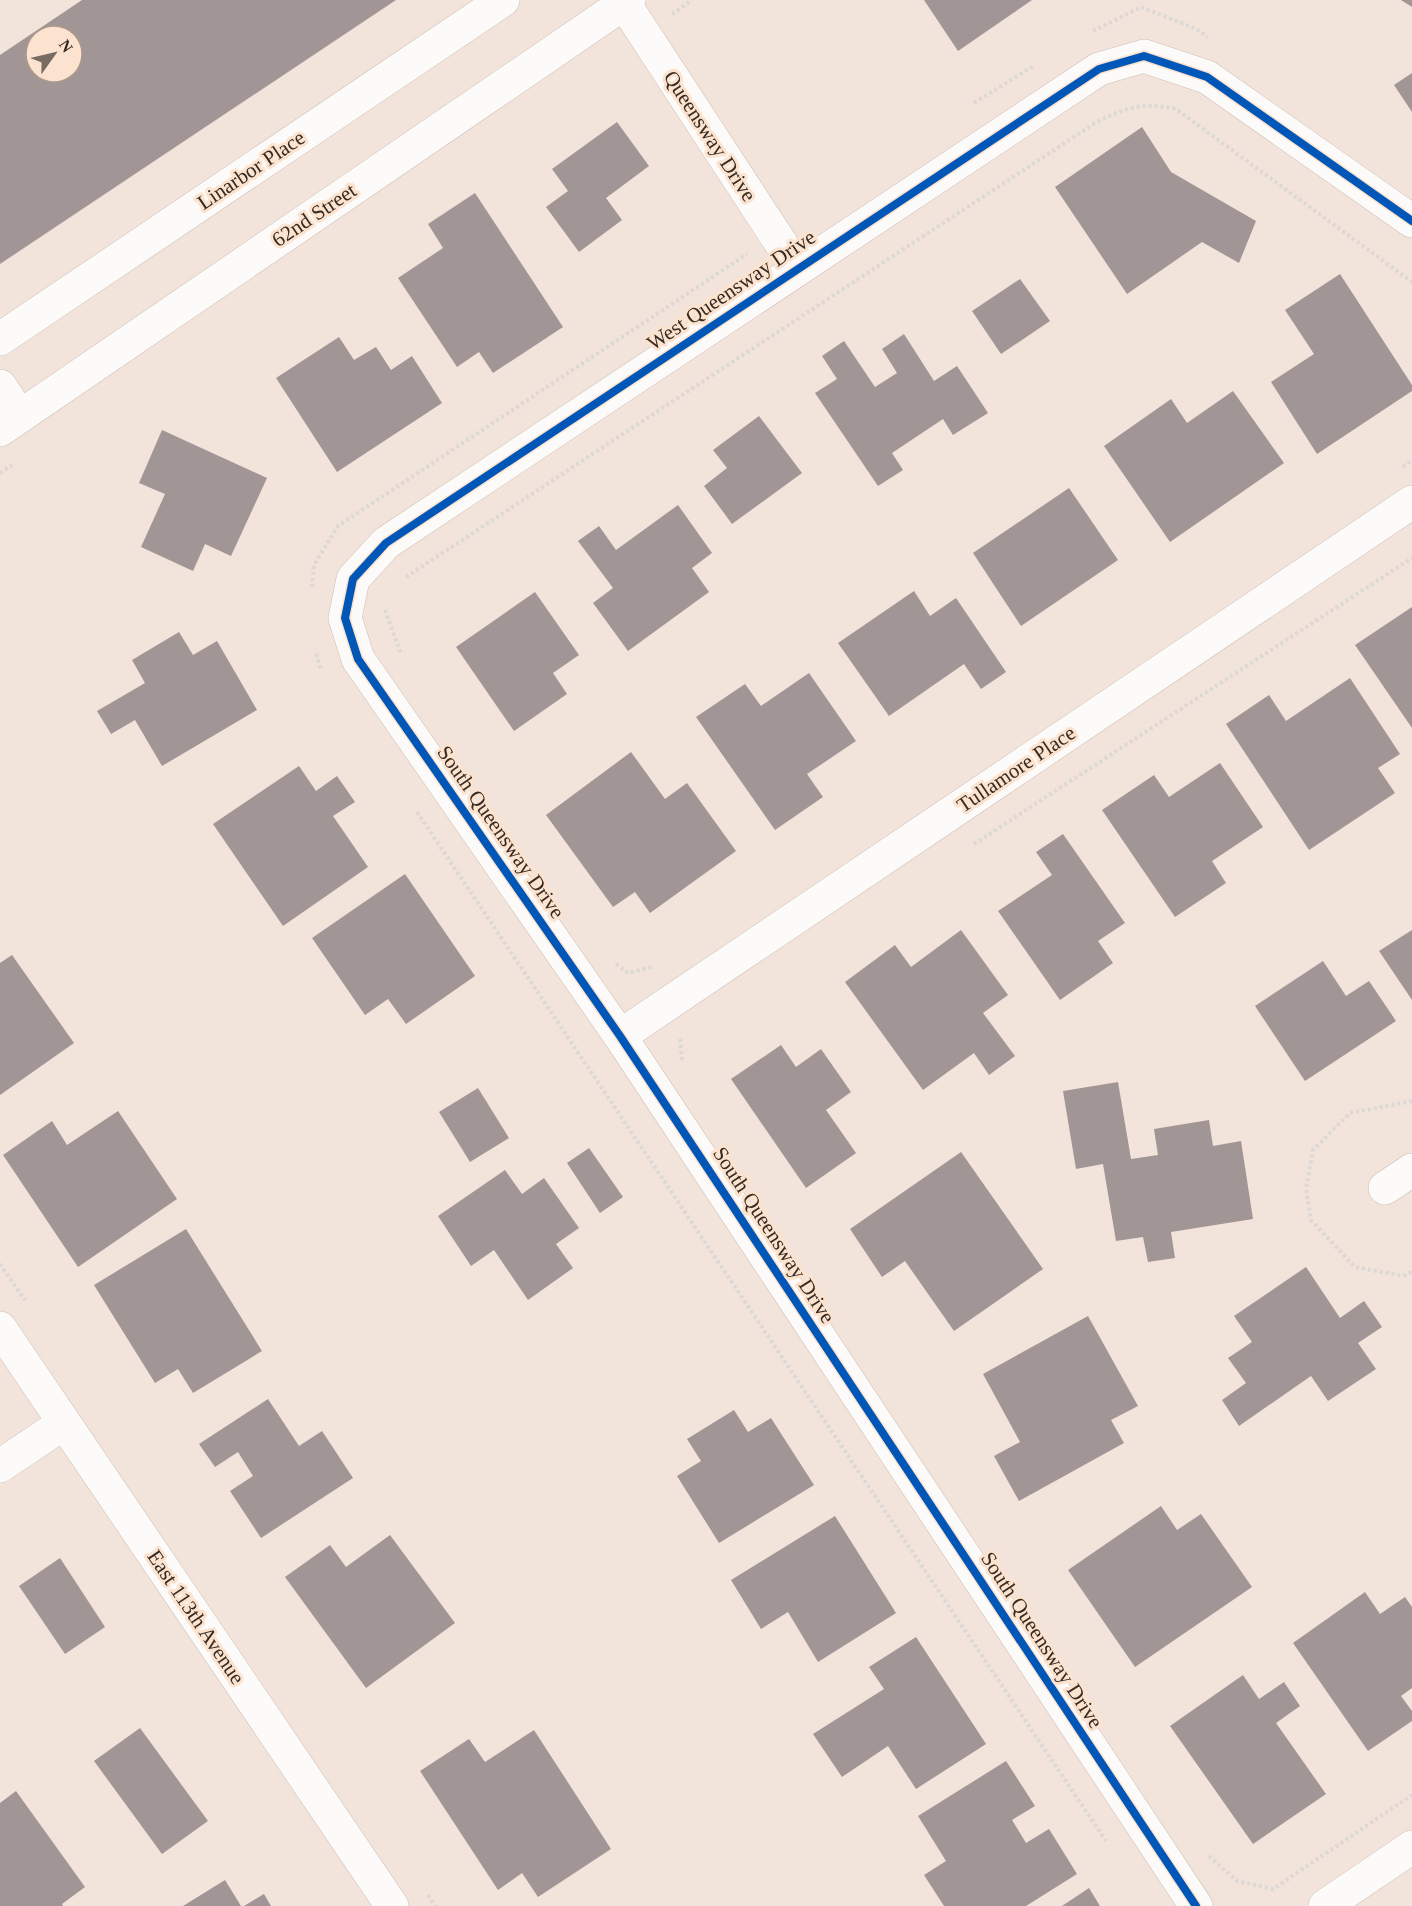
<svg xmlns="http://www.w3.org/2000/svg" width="1412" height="1906" viewBox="0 0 1412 1906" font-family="'Times New Roman',serif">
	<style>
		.building { fill: #a29596; fill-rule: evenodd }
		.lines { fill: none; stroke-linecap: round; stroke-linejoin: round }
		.minor-casing { stroke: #ccbfb6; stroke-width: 34 }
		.path { stroke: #dcd8d5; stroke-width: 4; stroke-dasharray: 3 3; stroke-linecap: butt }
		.minor { stroke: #fdfbf9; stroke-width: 33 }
		.cycleway-casing { stroke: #fce3cf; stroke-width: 11 }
		.cycleway { stroke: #0057b8; stroke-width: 8 }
		.labels { text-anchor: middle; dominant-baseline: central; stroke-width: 6; stroke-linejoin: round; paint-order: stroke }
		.street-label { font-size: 21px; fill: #362a21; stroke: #fce3cf }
	</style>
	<rect width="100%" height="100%" fill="#f2e4da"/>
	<g class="building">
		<path d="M82 0H396L0 264V55ZM36 36H72V72H36Z"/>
		<path d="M924 0H1032L958 51Z"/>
		<path d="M1401 0H1412V7Z"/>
		<path d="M1412 73V112L1394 85Z"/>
		<path d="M617 122 649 166 606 198 622 220 579 252 546 207 568 191 552 169Z"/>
		<path d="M1142 127 1171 172 1256 221 1239 263 1202 242 1127 294 1055 187Z"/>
		<path d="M475 193 563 327 493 373 479 352 457 367 398 278 443 248 428 224Z"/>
		<path d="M1340 274 1412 385V391L1317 454 1271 382 1314 354 1285 310Z"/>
		<path d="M1020 279 1050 321 1001 354 972 311Z"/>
		<path d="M904 334 934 381 957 366 988 413 953 435 943 419 892 453 903 470 878 486 815 393 837 379 822 356 844 341 875 387 897 373 882 349Z"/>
		<path d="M339 337 354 360 376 347 391 370 412 356 442 403 337 472 276 378Z"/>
		<path d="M1233 391 1284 463 1170 542 1104 446 1171 399 1187 423Z"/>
		<path d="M759 416 802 473 732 524 704 486 727 468 713 450Z"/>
		<path d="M162 430 267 478 231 556 205 544 193 571 141 547 165 494 139 483Z"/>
		<path d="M1069 488 1118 560 1021 626 973 553Z"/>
		<path d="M678 505 712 553 692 568 709 592 628 651 593 603 613 588 578 541 599 526 616 550Z"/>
		<path d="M914 591 930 616 956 598 1006 672 981 689 964 664 889 716 838 643Z"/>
		<path d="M535 592 579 655 553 673 567 694 514 731 456 647Z"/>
		<path d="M1412 607V728L1355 645Z"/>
		<path d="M179 632 193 655 217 641 257 710 162 766 135 720 111 734 97 711 145 683 132 660Z"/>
		<path d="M809 673 856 741 807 774 823 797 775 830 696 717 745 684 761 706Z"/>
		<path d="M1350 678 1400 754 1378 768 1395 793 1309 850 1226 724 1269 695 1286 721Z"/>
		<path d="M631 752 665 799 687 783 736 851 650 913 635 892 613 907 546 815Z"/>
		<path d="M1220 763 1263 827 1212 861 1226 883 1175 917 1102 810 1154 775 1169 797Z"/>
		<path d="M299 766 316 791 337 776 355 802 333 816 368 867 283 926 213 824Z"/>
		<path d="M1063 834 1125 923 1098 941 1113 963 1060 1000 998 911 1052 875 1036 852Z"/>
		<path d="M405 874 475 976 406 1024 388 999 365 1015 312 938Z"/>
		<path d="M961 930 1008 995 983 1013 1015 1056 989 1075 974 1053 923 1090 845 982 895 945 911 967Z"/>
		<path d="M1412 930V1000L1379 951Z"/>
		<path d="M12 955 74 1043 0 1095V963Z"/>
		<path d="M1323 961 1346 996 1369 981 1396 1021 1305 1081 1255 1006Z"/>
		<path d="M781 1045 796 1067 821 1049 851 1092 826 1110 856 1153 806 1188 731 1079Z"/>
		<path d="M1118 1082 1131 1159 1158 1155 1154 1129 1209 1120 1213 1146 1241 1141 1253 1219 1171 1232 1175 1258 1148 1262 1143 1237 1116 1241 1103 1164 1076 1169 1063 1091Z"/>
		<path d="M478 1088 509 1138 470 1162 439 1112Z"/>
		<path d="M118 1111 177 1199 78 1267 3 1155 52 1121 67 1145Z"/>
		<path d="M589 1148 623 1197 600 1213 567 1163Z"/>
		<path d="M961 1152 1043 1269 954 1331 905 1261 882 1277 850 1229Z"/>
		<path d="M505 1170 522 1194 544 1178 579 1228 556 1244 573 1268 528 1300 494 1250 471 1266 438 1216Z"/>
		<path d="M186 1229 262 1351 193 1393 178 1369 155 1383 94 1285Z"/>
		<path d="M1306 1267 1340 1318 1364 1301 1382 1327 1358 1343 1376 1369 1328 1401 1311 1376 1239 1426 1222 1400 1246 1383 1228 1358 1252 1342 1234 1316Z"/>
		<path d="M1088 1316 1138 1406 1111 1420 1124 1443 1019 1501 994 1456 1020 1442 983 1374Z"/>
		<path d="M268 1399 299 1446 322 1431 353 1478 261 1538 230 1491 253 1476 238 1452 215 1467 199 1444Z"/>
		<path d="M734 1410 748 1432 771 1418 814 1485 719 1543 677 1476 701 1461 687 1439Z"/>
		<path d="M1161 1506 1177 1530 1201 1514 1252 1587 1135 1667 1068 1570Z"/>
		<path d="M835 1516 896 1613 818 1662 788 1612 761 1629 731 1580Z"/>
		<path d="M390 1535 455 1623 366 1688 285 1577 330 1545 346 1567Z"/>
		<path d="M60 1558 105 1627 65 1654 19 1586Z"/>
		<path d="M1365 1592 1380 1614 1405 1597 1412 1607V1688L1401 1696 1412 1711V1721L1368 1751 1293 1643Z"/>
		<path d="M916 1637 986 1744 916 1789 888 1746 842 1777 813 1734 884 1689 869 1667Z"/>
		<path d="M1243 1675 1259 1699 1284 1682 1300 1706 1276 1723 1326 1794 1253 1844 1170 1726Z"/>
		<path d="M140 1728 208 1821 162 1854 94 1761Z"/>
		<path d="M534 1730 611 1849 538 1897 522 1873 498 1890 420 1771 469 1739 485 1762Z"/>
		<path d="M1006 1761 1035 1806 1012 1820 1026 1843 1049 1829 1077 1874 1026 1906H944L924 1875 946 1861 918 1816Z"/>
		<path d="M16 1791 85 1887 62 1904 63 1906H0V1803Z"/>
		<path d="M225 1880 241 1906H183Z"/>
		<path d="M1089 1888 1100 1906H1062Z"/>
		<path d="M264 1894 271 1906H244Z"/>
	</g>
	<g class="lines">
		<defs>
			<g id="minor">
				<path d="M622 0 797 268"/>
				<path d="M0 339 503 0"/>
				<path d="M0 386 20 416"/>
				<path d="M0 430 629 0"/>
				<path d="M620 1036 1412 502"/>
				<path d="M1385 1188 1412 1170"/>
				<path d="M0 1328 392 1906"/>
				<path d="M0 1466 64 1423"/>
				<path d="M1196 1906 620 1036 358 659 345 618 353 579 386 543 1099 69 1144 56 1207 77 1412 221"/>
				<path d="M1325 1906 1412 1847"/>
			</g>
		</defs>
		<use href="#minor" class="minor-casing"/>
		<g class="path">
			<path d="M672 14 692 0"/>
			<path d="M1093 31 1141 7 1194 28 1208 37"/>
			<path d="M974 103 1035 65"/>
			<path d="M1403 467 1412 460"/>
			<path d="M0 473 12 465"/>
			<path d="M406 577 1095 123C1128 107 1139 102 1176 109L1412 282"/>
			<path d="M312 587 314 565 338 526 747 254"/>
			<path d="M385 610 401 654"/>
			<path d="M316 654 321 669"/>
			<path d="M417 812 1106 1841"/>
			<path d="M974 844 1412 558"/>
			<path d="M616 964 628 973 653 967"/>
			<path d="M680 1039 682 1061"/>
			<path d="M1412 1101 1350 1113 1313 1150 1306 1188 1311 1220 1355 1267 1403 1276 1412 1272"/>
			<path d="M0 1264 25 1300"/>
			<path d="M1209 1856 1237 1881 1273 1889 1412 1795"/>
			<path d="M428 1895 435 1906"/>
		</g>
		<use href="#minor" class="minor"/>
		<defs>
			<path id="cycleway" d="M1196 1906 620 1036 358 659 345 618 353 579 386 543 1099 69 1144 56 1207 77 1412 221"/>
		</defs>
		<use href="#cycleway" class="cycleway-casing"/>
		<use href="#cycleway" class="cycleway"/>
	</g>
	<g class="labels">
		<g class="street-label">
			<text transform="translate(710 136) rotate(57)">Queensway Drive</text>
			<text transform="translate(251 170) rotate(-34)">Linarbor Place</text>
			<text transform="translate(314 215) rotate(-34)">62nd Street</text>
			<text transform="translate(731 290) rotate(-34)">West Queensway Drive</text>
			<text transform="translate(1016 769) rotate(-34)">Tullamore Place</text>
			<text transform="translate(501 832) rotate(55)">South Queensway Drive</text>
			<text transform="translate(774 1235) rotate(57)">South Queensway Drive</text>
			<text transform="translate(196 1617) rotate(56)">East 113th Avenue</text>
			<text transform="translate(1042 1640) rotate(57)">South Queensway Drive</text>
		</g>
	</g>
	<g transform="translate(54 54) rotate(56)"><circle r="28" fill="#fce3cf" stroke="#ad9989" stroke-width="1.5"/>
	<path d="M0-4.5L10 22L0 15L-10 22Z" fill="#786b62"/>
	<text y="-9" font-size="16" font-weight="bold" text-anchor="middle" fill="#362a21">N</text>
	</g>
</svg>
